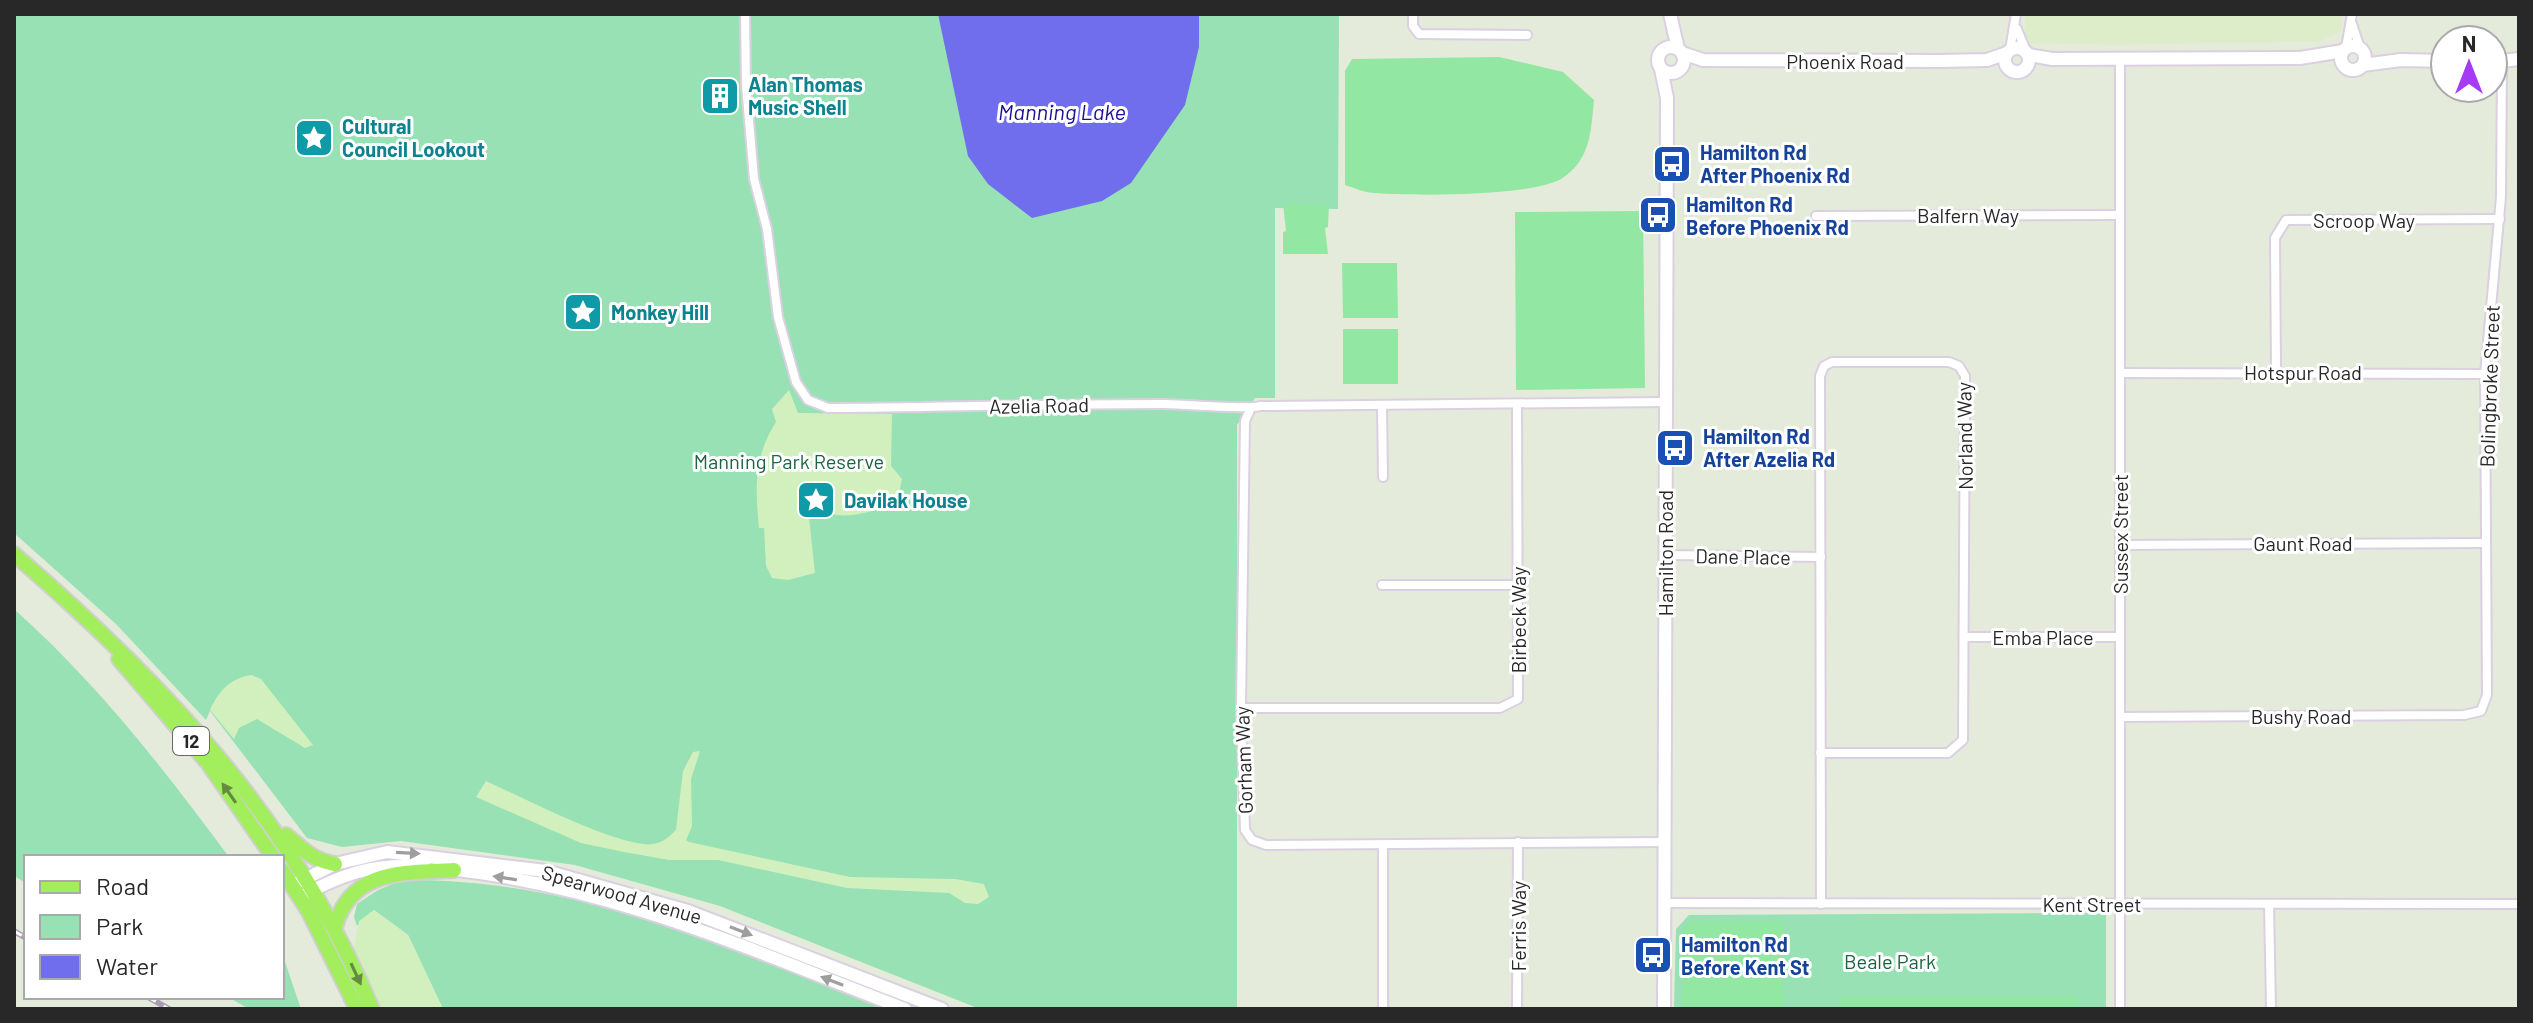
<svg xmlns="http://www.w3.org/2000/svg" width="2533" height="1023" viewBox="0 0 2533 1023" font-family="Barlow,sans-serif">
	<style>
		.education { fill: #deedc9 }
		.green { fill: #97e1b5 }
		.sand { fill: #d2f0bd }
		.pitch { fill: #92e8a2 }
		.water { fill: #706eec }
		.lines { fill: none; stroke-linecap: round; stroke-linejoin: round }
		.street-casing { stroke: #dad0e1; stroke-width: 12 }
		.secondary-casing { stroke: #dad0e1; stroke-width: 16 }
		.primary-casing { stroke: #d0d0d0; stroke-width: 18 }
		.street { stroke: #fff; stroke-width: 8 }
		.secondary { stroke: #fff; stroke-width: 12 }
		.primary { stroke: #a2ee5c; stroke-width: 14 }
		.rail-casing { stroke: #aa9db3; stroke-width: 6 }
		.rail { stroke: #fff; stroke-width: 3; stroke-dasharray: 9; stroke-linecap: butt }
		.oneway { fill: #658b42 }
		.oneway2 { fill: #9e9e9e }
		.labels { text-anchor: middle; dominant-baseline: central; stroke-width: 6; stroke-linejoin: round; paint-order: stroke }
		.shield { fill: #fff; stroke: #686868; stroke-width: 2 }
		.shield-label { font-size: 18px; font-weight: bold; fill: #282828 }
		.street-label { font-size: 20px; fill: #282828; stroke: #fff }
		.culture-label { font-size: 20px; font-weight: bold; fill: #0d838f; stroke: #fff; text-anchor: start }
		.transit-label { font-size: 20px; font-weight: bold; fill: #164399; stroke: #fff; text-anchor: start }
		.park-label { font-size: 20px; fill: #1a6442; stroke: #fff }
		.water-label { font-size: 22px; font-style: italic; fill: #1c0f96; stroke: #fff }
	</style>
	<rect width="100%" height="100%" fill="#e5ebda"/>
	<path class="education" d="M2025 14H2341V31L2321 41 2119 45 2025 43Z"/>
	<g class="green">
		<path d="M14 14H1339L1338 209 1275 208V398H1255L1237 425V1009H980L720 906 575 865 401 841 342 847 307 838 210 711 206 720 116 624 14 533Z"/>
		<path d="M14 609C96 682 164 769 229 857H26V883L14 876Z"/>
		<path d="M402 880C577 878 731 947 891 1009H443L408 935 374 910 357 926 354 917 357 904 378 890Z"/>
		<path d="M2106 913V1009H1674L1676 929 1689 915Z"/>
		<path d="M282 953 301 1009H249L228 997H282Z"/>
	</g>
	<g class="sand">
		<path d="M789 390 798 413 892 414 891 466 902 479 898 499C878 512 838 524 817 507L808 508 815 573 788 580 772 578 766 566 764 528H759C755 488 754 456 776 422L772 409Z"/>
		<path d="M251 675 261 679 313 745 305 748 257 719 239 728 234 739 210 710C219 691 229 679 251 675Z"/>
		<path d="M700 751 691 779 692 826 686 840 689 842 850 877 955 879 984 884 989 897 978 904 965 903 949 893 847 888 718 860H669L624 852 581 843 476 797 486 781C523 798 605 840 643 844 658 846 666 840 676 830L683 771 693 752Z"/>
		<path d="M374 910 408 935 443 1009H379L353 951 359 921Z"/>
	</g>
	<g class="pitch">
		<path d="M1499 57 1563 72 1594 100C1591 130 1591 158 1564 177 1538 197 1410 196 1375 193 1365 193 1355 188 1345 185V71L1352 59Z"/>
		<path d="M1283 204 1329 205 1328 227 1325 228 1328 254H1283V232L1286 231Z"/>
		<path d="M1643 211 1645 388 1516 390 1515 212Z"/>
		<path d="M1342 263H1397L1398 318H1343Z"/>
		<rect x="1343" y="329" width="55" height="55"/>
		<path d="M1691 921H1784L1783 1009H1682V931Z"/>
		<rect x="1840" y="997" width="237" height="12"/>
	</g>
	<path class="water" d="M938 14H1199V47L1185 105 1131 183 1102 201 1032 218 988 184 968 156Z"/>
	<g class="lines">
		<defs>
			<g id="street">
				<path d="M745 14 746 85 754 179 767 229 778 317 796 382 808 400 828 408C940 407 1052 404 1164 404 1181 404 1250 410 1260 406L1665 402"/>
				<path d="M1413 14V26L1419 34 1527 35"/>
				<path d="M2352 24 2360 48"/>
				<path d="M2017 29 2026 51"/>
				<path d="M2346 48 2352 14"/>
				<path d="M2010 50 2016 14"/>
				<path d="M1816 216 2120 215"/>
				<path d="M2276 371 2275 238 2286 220 2500 219"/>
				<path d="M2120 373 2485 374"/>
				<path d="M1382 405 1383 477"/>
				<path d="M1250 410 1245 421 1241 708 1245 830 1252 840 1266 845 1665 842"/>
				<path d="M2120 545 2485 543"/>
				<path d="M1665 555 1821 557"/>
				<path d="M1382 585H1517"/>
				<path d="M1965 637H2120"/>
				<path d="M1241 708H1500L1518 699 1517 405"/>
				<path d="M2120 717 2464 715 2481 711 2487 695 2485 374 2501 197 2502 62"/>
				<path d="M1820 753H1948L1963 740 1965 376 1959 366 1949 362H1832L1824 366 1820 376 1821 904"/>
				<path d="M1383 845V1009"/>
				<path d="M1665 903 2519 904"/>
				<path d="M2269 904 2271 1009"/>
				<path d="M1517 1009 1518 842"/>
				<path d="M2120 1009V60"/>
			</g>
			<g id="secondary">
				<path d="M1670 14 1678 49"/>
				<circle cx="2353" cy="58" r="12"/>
				<circle cx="1671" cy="60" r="13"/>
				<circle cx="2017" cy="60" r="12"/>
				<path d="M1682 53 1703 60 1939 61 1987 60 2007 53"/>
				<path d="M2029 55 2052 59 2300 58 2343 51"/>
				<path d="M2493 62 2519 59"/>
				<path d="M2363 65 2401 60 2445 61"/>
				<path d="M1661 69 1667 98 1664 1009"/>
				<path d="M447 869C608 885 756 952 905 1009"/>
				<path d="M297 883 335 864 387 852 546 871 688 911 942 1009"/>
				<path d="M300 897C342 874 376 862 425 867"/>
			</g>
			<g id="primary">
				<path d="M14 554C166 685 294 821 372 1009"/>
				<path d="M119 659 208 763 273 857"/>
				<path d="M286 835C303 849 312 860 335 864"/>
				<path d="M282 870 309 912 357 1009"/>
				<path d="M335 927C351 869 403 873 454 870"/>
			</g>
		</defs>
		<use href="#street" class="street-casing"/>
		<use href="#secondary" class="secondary-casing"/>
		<use href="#primary" class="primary-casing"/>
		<use href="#street" class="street"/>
		<use href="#secondary" class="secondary"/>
		<use href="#primary" class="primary"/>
		<defs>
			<g id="rail">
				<path d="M14 931 26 938"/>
				<path d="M148 997 169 1009"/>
			</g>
		</defs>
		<use href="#rail" class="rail-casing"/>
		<use href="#rail" class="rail"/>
	</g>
	<defs><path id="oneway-solid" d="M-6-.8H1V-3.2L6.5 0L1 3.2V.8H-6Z" transform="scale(2)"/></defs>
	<g class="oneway">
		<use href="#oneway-solid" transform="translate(229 793) rotate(-125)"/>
		<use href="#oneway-solid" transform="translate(356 974) rotate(65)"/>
	</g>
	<g class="oneway2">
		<use href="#oneway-solid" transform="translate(408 853) rotate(3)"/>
		<use href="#oneway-solid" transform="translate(505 878) rotate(-171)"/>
		<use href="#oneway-solid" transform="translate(741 931) rotate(21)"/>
		<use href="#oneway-solid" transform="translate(832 981) rotate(-159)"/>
	</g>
	<defs>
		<symbol id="building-square" viewBox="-11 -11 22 22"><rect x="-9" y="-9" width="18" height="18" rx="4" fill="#0f9aa8" stroke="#fff"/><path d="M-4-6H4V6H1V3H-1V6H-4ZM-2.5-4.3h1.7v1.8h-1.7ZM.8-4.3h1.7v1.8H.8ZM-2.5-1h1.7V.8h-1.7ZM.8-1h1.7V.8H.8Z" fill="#fff"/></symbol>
		<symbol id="sight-square" viewBox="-11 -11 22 22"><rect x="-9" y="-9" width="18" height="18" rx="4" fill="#0f9aa8" stroke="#fff"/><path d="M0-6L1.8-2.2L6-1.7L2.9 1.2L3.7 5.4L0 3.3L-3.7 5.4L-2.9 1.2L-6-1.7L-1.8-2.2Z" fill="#fff"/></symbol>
		<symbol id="bus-square" viewBox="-11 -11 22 22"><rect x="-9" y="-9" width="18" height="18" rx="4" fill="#1a4fb4" stroke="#fff"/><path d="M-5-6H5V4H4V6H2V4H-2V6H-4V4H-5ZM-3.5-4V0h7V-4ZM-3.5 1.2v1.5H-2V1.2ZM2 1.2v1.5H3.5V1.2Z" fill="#fff"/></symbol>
	</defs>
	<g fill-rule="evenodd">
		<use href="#building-square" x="698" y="74" width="44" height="44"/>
		<use href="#sight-square" x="292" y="116" width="44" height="44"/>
		<use href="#bus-square" x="1650" y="142" width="44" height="44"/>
		<use href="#bus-square" x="1636" y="193" width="44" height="44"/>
		<use href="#sight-square" x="561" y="290" width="44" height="44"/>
		<use href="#bus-square" x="1653" y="426" width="44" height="44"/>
		<use href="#sight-square" x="794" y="478" width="44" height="44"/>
		<use href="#bus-square" x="1631" y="933" width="44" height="44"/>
	</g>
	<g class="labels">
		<rect class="shield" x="173" y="727" width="36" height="28" rx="6"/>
		<g class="shield-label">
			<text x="191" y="741">12</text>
		</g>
		<g class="street-label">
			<text x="1845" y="61">Phoenix Road</text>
			<text x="1968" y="215">Balfern Way</text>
			<text x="2364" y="220">Scroop Way</text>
			<text x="2303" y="372">Hotspur Road</text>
			<text transform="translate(2489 386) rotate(-88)">Bolingbroke Street</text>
			<text transform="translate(1039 405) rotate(-1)">Azelia Road</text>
			<text transform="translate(1964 436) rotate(-91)">Norland Way</text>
			<text transform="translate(2120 534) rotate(-90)">Sussex Street</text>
			<text x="2303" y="543">Gaunt Road</text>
			<text transform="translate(1665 553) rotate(-90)">Hamilton Road</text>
			<text transform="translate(1743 556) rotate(1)">Dane Place</text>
			<text transform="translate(1518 620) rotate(-90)">Birbeck Way</text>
			<text x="2043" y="637">Emba Place</text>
			<text x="2301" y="716">Bushy Road</text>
			<text transform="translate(1243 760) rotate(-92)">Gorham Way</text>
			<text transform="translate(622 894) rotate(16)">Spearwood Avenue</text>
			<text x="2092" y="904">Kent Street</text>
			<text transform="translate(1518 926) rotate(-90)">Ferris Way</text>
		</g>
		<g class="culture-label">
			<text x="748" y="84">Alan Thomas<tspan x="748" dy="23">Music Shell</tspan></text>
			<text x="342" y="126">Cultural<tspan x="342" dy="23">Council Lookout</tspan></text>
			<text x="611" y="312">Monkey Hill</text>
			<text x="844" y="500">Davilak House</text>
		</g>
		<g class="transit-label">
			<text x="1700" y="152">Hamilton Rd<tspan x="1700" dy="23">After Phoenix Rd</tspan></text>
			<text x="1686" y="204">Hamilton Rd<tspan x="1686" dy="23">Before Phoenix Rd</tspan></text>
			<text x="1703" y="436">Hamilton Rd<tspan x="1703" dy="23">After Azelia Rd</tspan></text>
			<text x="1681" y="944">Hamilton Rd<tspan x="1681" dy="23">Before Kent St</tspan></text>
		</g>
		<g class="park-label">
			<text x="789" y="461">Manning Park Reserve</text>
			<text x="1890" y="961">Beale Park</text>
		</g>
		<g class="water-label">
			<text x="1062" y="111">Manning Lake</text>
		</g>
	</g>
	<rect width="2533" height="1023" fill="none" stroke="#282828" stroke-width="32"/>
	<rect x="24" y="855" width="260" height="144" fill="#ffffff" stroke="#a9a9a9" stroke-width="2"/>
	<rect x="40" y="881" width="40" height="12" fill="#a2ee5c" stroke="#a9a9a9" stroke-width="2"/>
	<text x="96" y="895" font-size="24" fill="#282828">Road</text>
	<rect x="40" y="915" width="40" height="24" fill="#97e1b5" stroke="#a9a9a9" stroke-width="2"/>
	<text x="96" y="935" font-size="24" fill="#282828">Park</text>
	<rect x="40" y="955" width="40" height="24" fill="#706eec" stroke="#a9a9a9" stroke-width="2"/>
	<text x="96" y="975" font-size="24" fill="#282828">Water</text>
	<g transform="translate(2469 64)"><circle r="38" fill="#ffffff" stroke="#a9a9a9" stroke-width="2"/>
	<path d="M0-6L14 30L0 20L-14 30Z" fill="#a53bf7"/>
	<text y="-12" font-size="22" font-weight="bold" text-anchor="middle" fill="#282828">N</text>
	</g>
</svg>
